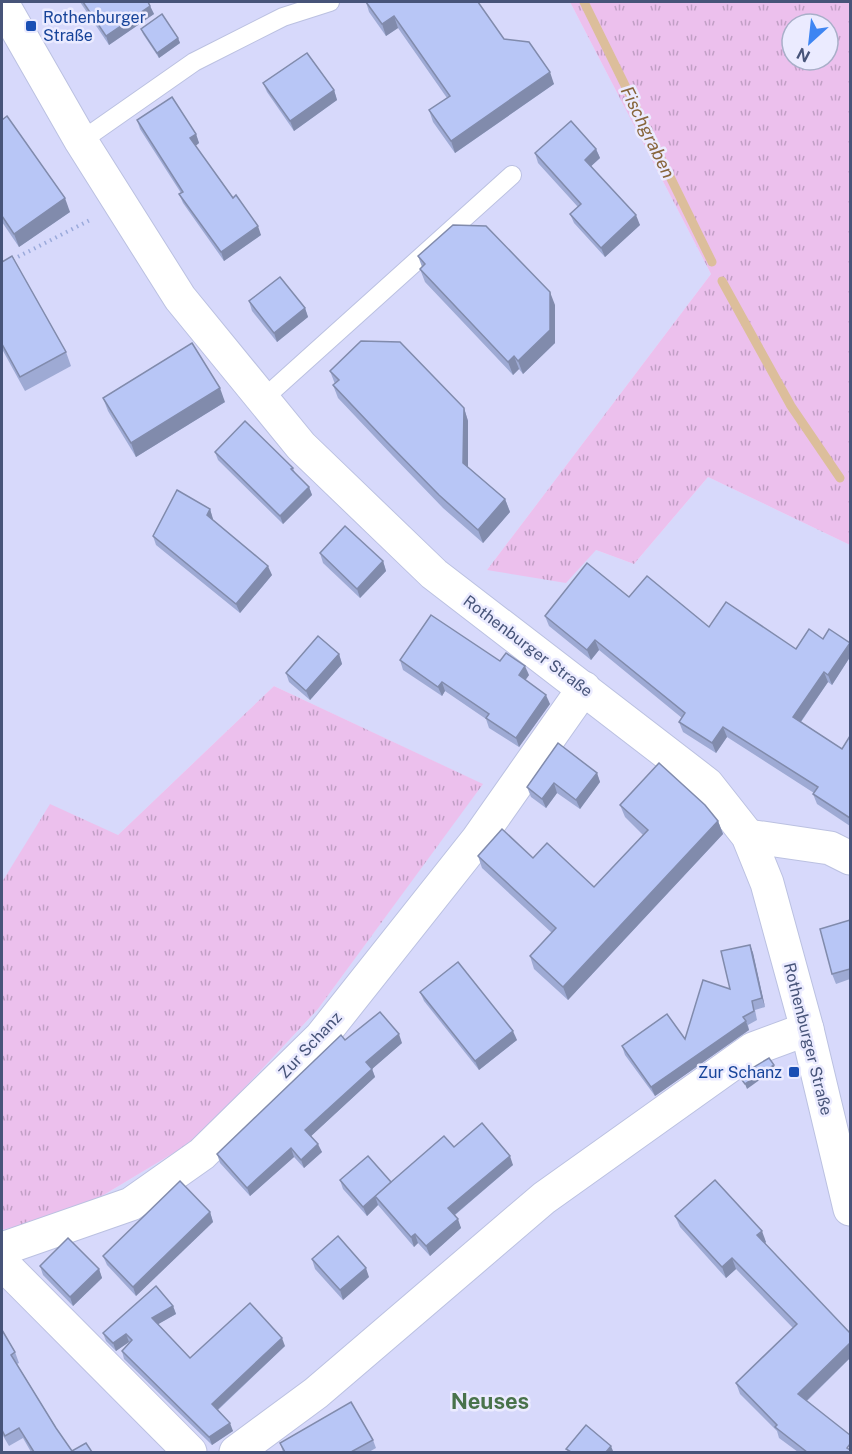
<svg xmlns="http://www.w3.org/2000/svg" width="852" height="1454" viewBox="0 0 852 1454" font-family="'Public Sans',sans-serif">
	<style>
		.residential { fill: #d7d9fb }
		.grass { fill: url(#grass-tufts); fill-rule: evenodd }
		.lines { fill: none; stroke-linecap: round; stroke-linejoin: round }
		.stream { stroke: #dcbe9b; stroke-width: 9 }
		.lane-casing { stroke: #bbc1e1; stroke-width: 20 }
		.street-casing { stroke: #bbc1e1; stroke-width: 35 }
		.path { stroke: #9baadb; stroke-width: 4; stroke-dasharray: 1.5 4.5; stroke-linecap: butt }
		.lane { stroke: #fff; stroke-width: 18 }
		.street { stroke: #fff; stroke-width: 33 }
		.wall { fill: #9eaad4 }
		.shaded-wall { fill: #818bac }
		.building { fill: #b8c6f6; stroke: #818bac; stroke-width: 1.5 }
		.transit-dot { fill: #1a4fb4; stroke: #ebebff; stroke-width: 2 }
		.labels { text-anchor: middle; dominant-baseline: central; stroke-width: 5; stroke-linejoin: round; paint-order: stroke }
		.transit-label { font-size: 16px; fill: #164399; stroke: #ebebff; text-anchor: start }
		.street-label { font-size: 16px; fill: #475479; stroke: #ebebff }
		.water-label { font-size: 18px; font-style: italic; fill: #87653b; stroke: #ebebff }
		.district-label { font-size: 22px; font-weight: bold; fill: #49734b; stroke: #ebebff }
	</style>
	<defs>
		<pattern id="grass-tufts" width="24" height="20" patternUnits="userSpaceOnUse" patternTransform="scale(1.5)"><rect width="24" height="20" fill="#ecc0ed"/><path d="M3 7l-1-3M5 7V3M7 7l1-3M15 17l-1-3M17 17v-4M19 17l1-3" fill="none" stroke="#c19fc5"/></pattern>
	</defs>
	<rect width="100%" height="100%" fill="#e3e3fe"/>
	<path class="residential" d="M2 2H570L711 274 487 570 596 550 634 564 708 477 850 545V1452H2V1230L77 1211 197 1139 318 1009 482 784 274 686 118 835 2 882Z"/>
	<g class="grass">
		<path d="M570 2H850V545L708 477 634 564 596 550 566 583 487 570 711 274ZM792 24H828V60H792Z"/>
		<path d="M274 686 483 784 318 1009 197 1139 77 1211 2 1230V882L50 804 118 835Z"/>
	</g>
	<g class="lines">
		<g class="stream">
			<path d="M584 2 712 262"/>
			<path d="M722 281 791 406 840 478"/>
		</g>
		<defs>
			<g id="lane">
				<path d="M81 141 194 62 283 17 330 2"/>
				<path d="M262 400 512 175"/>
			</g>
			<g id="street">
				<path d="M2 3 81 141 180 298 301 446 434 574 707 784 748 836 767 883 807 1029 850 1209"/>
				<path d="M748 836 830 848 850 858"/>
				<path d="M2 1249 131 1204 202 1154 321 1037 478 839 584 688"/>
				<path d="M2 1263 190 1452"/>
				<path d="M236 1452 316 1393 544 1198 753 1049 807 1029"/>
			</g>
		</defs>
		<use href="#lane" class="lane-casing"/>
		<use href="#street" class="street-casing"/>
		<path class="path" d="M2 265 92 219"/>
		<use href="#lane" class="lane"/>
		<use href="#street" class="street"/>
	</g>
	<g class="wall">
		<path d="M80 2H148L154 14 109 45Z"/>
		<path d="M366 2 504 39 554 84 455 153 433 122 429 110 447 98 398 28 386 36 369 12Z"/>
		<path d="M141 29 178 38 180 43 159 58 143 34Z"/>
		<path d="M263 83 334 90 337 100 294 131 267 92Z"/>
		<path d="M2 120 70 212 19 247 2 222Z"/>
		<path d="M137 120 196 134 199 143 195 146 261 235 224 261 183 203 179 194 181 193 140 129Z"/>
		<path d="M596 149 600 158 591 166 640 225 605 257 574 223 570 214 578 207 538 163 535 153Z"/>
		<path d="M418 256 555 305V343L523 374 519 369 513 375 425 282 420 269 422 267Z"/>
		<path d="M2 262 66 352 71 366 25 391 2 349Z"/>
		<path d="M249 301 305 308 308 317 277 342 252 311Z"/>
		<path d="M330 371 464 408 468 421V467L505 499 510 512 483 543 443 508 391 454 338 398 333 385 335 384Z"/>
		<path d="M103 398 225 402 136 457 108 411Z"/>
		<path d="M215 452 293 468 295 473 309 487 312 495 283 524 218 460Z"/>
		<path d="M210 509 213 520 272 575 240 613 156 545 153 536Z"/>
		<path d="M320 553 383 561 386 571 360 598 323 563Z"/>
		<path d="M629 597 709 627 796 649 823 639 850 644V657L832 685 828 682 801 722 842 749 850 736V826L817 804 813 794 814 793 727 737 716 753 683 732 679 722 682 718 599 650 591 660 549 626 545 616Z"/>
		<path d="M339 654 342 664 310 700 289 682 286 673Z"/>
		<path d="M400 660 500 661 529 675 525 680 550 704 519 747 489 728 486 719 445 691 442 696 403 670Z"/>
		<path d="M597 773 600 782 580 809 557 793 546 808 531 797 527 787Z"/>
		<path d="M620 805 718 821 723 834 568 1000 534 969 530 956 552 933 482 868 478 856 533 858 594 887 643 835 625 817Z"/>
		<path d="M850 920V979L836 984 832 974Z"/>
		<path d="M750 945 753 953 765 1007 755 1010 757 1020 748 1025 749 1030 655 1096 625 1055 622 1046 685 1039 730 989Z"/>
		<path d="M420 992 517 1040 479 1070 424 1001Z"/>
		<path d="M345 1040 402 1043 372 1069 375 1077 311 1136 322 1152 304 1168 294 1157 250 1196 220 1163 217 1154Z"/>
		<path d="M454 1147 513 1165 455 1215 461 1228 430 1256 418 1243 414 1247 378 1205 367 1216 343 1189 340 1180 391 1182Z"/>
		<path d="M210 1212 213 1222 136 1296 107 1265 103 1256Z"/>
		<path d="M675 1216 766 1242 765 1243 850 1358 807 1401 850 1452H798L779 1438 777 1431 740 1394 736 1383 793 1328 736 1269 726 1278 680 1227Z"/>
		<path d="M312 1259 369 1277 343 1300 315 1269Z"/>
		<path d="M40 1266 99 1269 102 1278 73 1306 43 1275Z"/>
		<path d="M173 1306 176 1314 158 1324 190 1358 285 1346 218 1410 233 1431 212 1445 124 1359 122 1351 130 1343 129 1342 116 1351 106 1341 103 1333Z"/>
		<path d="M2 1330 15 1352 19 1363 17 1364 56 1428 72 1451 92 1452H31L23 1438 9 1446 2 1434Z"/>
		<path d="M373 1440 376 1448 369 1452H283L280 1443Z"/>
	</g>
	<g class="shaded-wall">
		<path d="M150 6 154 14 109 45 106 36Z"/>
		<path d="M394 16 398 28 386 36 382 24Z"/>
		<path d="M178 38 180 43 159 58 157 53Z"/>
		<path d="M550 72 554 84 455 153 451 141Z"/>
		<path d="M334 90 337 100 294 131 290 121Z"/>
		<path d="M196 134 199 143 193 148 190 138Z"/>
		<path d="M596 149 600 158 588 169 585 160Z"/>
		<path d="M65 198 70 212 19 247 14 234Z"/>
		<path d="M636 215 640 225 605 257 601 248Z"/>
		<path d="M258 226 261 235 224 261 221 252Z"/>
		<path d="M550 292 555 305V343L523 374 518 361Z"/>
		<path d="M305 308 308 317 277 342 274 333Z"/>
		<path d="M514 356 519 369 513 375 508 362Z"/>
		<path d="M220 388 225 402 136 457 131 443Z"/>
		<path d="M464 408 468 421V475L463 463Z"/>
		<path d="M309 487 312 495 283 524 280 516Z"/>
		<path d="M505 499 510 512 483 543 478 530Z"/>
		<path d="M210 509 213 519 210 524 207 515Z"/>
		<path d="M383 561 386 571 360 598 357 589Z"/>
		<path d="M268 566 272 575 240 613 236 604Z"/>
		<path d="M595 640 599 650 591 660 587 650Z"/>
		<path d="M850 643V657L832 685 828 675Z"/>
		<path d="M339 654 342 664 310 700 306 691Z"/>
		<path d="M525 666 529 675 522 685 519 675Z"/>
		<path d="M824 672 828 682 797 727 793 717Z"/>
		<path d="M442 682 445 691 442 696 438 687Z"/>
		<path d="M546 695 550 704 519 747 516 738Z"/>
		<path d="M723 727 727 737 716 753 712 743Z"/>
		<path d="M597 773 600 782 580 809 576 800Z"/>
		<path d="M554 783 557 793 546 808 542 799Z"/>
		<path d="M718 821 723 834 568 1000 563 987Z"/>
		<path d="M750 945 753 953 765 1007 762 998Z"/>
		<path d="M746 1021 749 1030 655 1096 651 1087Z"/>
		<path d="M513 1031 517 1040 479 1070 475 1061Z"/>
		<path d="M399 1034 402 1043 372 1069 375 1077 309 1138 305 1130 366 1062Z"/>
		<path d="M774 1065 775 1069 747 1089 745 1084Z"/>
		<path d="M318 1144 322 1152 304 1168 301 1160Z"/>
		<path d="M291 1148 294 1157 250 1196 247 1188Z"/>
		<path d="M510 1156 513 1165 452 1217 448 1208Z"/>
		<path d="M391 1182 375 1196 378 1205 367 1216 363 1207Z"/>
		<path d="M210 1212 213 1222 136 1296 133 1287Z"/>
		<path d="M458 1219 461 1228 430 1256 426 1246Z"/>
		<path d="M762 1231 766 1242 761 1247 757 1235Z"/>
		<path d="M415 1234 418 1243 414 1247 411 1237Z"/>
		<path d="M732 1258 736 1269 726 1278 722 1267Z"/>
		<path d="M366 1268 369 1277 343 1300 340 1290Z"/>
		<path d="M99 1269 102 1278 73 1306 70 1297Z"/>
		<path d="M173 1306 176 1314 155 1326 152 1318Z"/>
		<path d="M126 1334 129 1342 116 1351 113 1343Z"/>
		<path d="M282 1338 285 1346 215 1412 212 1404Z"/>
		<path d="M850 1343V1358L802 1405 798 1394Z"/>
		<path d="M230 1423 233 1431 212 1445 209 1437Z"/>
		<path d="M611 1446 613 1451 612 1452H606Z"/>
	</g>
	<g class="building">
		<path d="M83 2H148L150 6 106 36Z"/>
		<path d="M366 2H478L504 39 529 42 550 72 451 141 429 110 450 96 394 16 382 24Z"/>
		<path d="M162 14 178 38 157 53 141 29Z"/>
		<path d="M307 53 334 90 290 121 263 83Z"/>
		<path d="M172 97 196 134 190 138 233 198 236 195 258 226 221 252 179 194 183 192 137 120Z"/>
		<path d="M7 116 65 198 14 234 2 216V120Z"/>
		<path d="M571 121 596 149 585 160 636 215 601 248 570 214 581 204 535 153Z"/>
		<path d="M453 225 486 226 550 292V330L518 361 514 356 508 362 420 269 425 264 418 256Z"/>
		<path d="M12 256 66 352 20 377 2 344V262Z"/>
		<path d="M280 277 305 308 274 333 249 301Z"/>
		<path d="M361 341 400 342 464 408 463 463 505 499 478 530 439 495 386 441 333 385 339 380 330 371Z"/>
		<path d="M192 343 220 388 131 443 103 398Z"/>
		<path d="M245 421 293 468 291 469 309 487 280 516 215 452Z"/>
		<path d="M177 490 210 509 207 515 268 566 236 604 153 536Z"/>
		<path d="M345 526 383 561 357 589 320 553Z"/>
		<path d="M587 563 629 597 647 576 709 627 726 602 796 649 809 629 823 639 829 629 850 643 828 675 824 672 793 717 842 749 850 736V818L813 794 818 787 723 727 712 743 679 722 685 713 595 640 587 650 545 616Z"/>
		<path d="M431 615 500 661 506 653 525 666 519 675 546 695 516 738 486 718 489 714 442 682 438 687 400 660Z"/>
		<path d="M318 636 339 654 306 691 286 673Z"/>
		<path d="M558 743 597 773 576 800 554 783 542 799 527 787Z"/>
		<path d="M659 763 705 805 718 821 563 987 530 956 556 928 478 856 502 829 533 858 547 843 594 887 648 830 620 805Z"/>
		<path d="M850 920V969L832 974 820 929Z"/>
		<path d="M750 945 762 998 752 1001 754 1011 743 1017 746 1021 651 1087 622 1046 667 1014 685 1039 703 980 730 989 721 951Z"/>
		<path d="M458 962 513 1031 475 1061 420 992Z"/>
		<path d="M380 1012 399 1034 366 1062 372 1069 305 1130 318 1144 301 1160 291 1148 247 1188 217 1154 341 1035 345 1040Z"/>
		<path d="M769 1058 774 1065 745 1084 739 1076Z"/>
		<path d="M482 1123 510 1156 448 1208 458 1219 426 1246 415 1234 411 1237 375 1196 444 1136 454 1147Z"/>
		<path d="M368 1156 391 1182 363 1207 340 1180Z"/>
		<path d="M715 1180 762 1231 757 1235 850 1333V1343L798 1394 850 1435V1444L847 1448 850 1450V1452H807L775 1427 777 1425 736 1383 797 1324 732 1258 722 1267 675 1216Z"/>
		<path d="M180 1181 210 1212 133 1287 103 1256Z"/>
		<path d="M338 1236 366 1268 340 1290 312 1259Z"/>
		<path d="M68 1238 99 1269 70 1297 40 1266Z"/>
		<path d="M156 1286 173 1306 152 1318 190 1358 250 1303 282 1338 212 1404 230 1423 209 1437 122 1351 132 1340 126 1334 113 1343 103 1333Z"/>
		<path d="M2 1330 15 1352 11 1355 56 1428 72 1451 86 1443 92 1452H34L19 1428 5 1436 2 1430Z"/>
		<path d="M351 1402 373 1440 351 1452H285L280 1443Z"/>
		<path d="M586 1425 611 1446 606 1452H571L566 1449Z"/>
	</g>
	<g class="transit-dot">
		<rect x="25" y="20" width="12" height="12" rx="3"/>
		<rect x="788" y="1066" width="12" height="12" rx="3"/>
	</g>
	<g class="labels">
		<g class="transit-label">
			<text x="43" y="17">Rothenburger<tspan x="43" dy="18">Straße</tspan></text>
			<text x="782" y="1072" text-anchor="end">Zur Schanz</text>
		</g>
		<g class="street-label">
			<text transform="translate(528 646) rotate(37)">Rothenburger Straße</text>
			<text transform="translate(808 1039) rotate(76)">Rothenburger Straße</text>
			<text transform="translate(310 1045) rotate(-47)">Zur Schanz</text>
		</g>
		<g class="water-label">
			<text transform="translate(648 132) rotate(64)">Fischgraben</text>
		</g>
		<g class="district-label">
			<text x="490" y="1401">Neuses</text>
		</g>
	</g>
	<rect width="852" height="1454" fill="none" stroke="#475479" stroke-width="6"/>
	<g transform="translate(810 42) rotate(207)"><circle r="28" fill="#ebebff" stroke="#a9afc9" stroke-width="1.5"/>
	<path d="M0-4.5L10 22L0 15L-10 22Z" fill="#3e85f2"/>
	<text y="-9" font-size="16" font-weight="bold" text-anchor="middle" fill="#475479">N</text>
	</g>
</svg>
